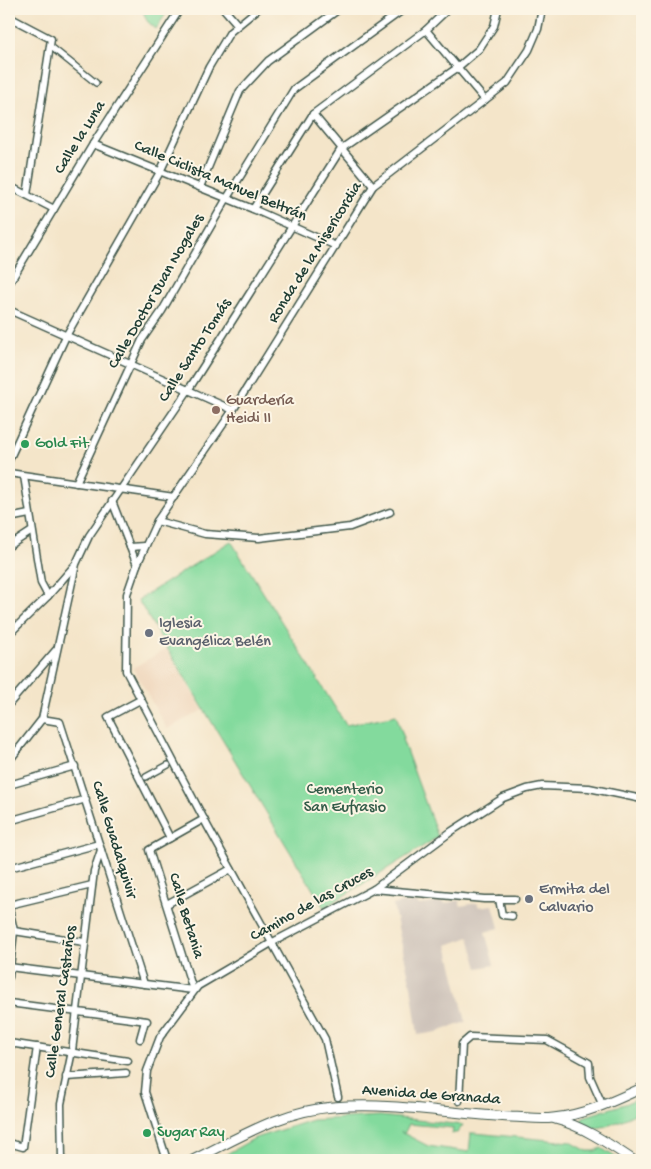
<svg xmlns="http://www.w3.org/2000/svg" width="651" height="1169" viewBox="0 0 651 1169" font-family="'Gochi Hand',sans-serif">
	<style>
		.built { fill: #efd6bb }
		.industrial { fill: #cdc2b9 }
		.green { fill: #83da9d; stroke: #518c68 }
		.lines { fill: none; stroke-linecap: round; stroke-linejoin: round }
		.pedestrian-casing { stroke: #3f564a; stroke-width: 8 }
		.minor-casing { stroke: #3f564a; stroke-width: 9 }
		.tertiary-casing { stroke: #3f564a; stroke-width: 11 }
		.pedestrian { stroke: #fff; stroke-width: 5 }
		.minor { stroke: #fff; stroke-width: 6 }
		.tertiary { stroke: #fff; stroke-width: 9 }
		.education-dot { fill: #8d6e63; stroke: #fcf5e5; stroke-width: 2 }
		.leisure-dot { fill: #2e9e5b; stroke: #fcf5e5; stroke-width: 2 }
		.worship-dot { fill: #6b7280; stroke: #fcf5e5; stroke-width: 2 }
		.labels { text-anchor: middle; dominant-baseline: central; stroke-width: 4; stroke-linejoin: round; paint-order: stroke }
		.street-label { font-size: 16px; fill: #1f3d34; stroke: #fcf5e5 }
		.education-label { font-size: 16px; fill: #785e54; stroke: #fcf5e5; text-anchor: start }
		.leisure-label { font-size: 16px; fill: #27864d; stroke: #fcf5e5; text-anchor: start }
		.worship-label { font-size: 16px; fill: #5b616d; stroke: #fcf5e5; text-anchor: start }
		.park-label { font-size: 16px; fill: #335c49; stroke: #fcf5e5 }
	</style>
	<rect width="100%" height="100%" fill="#fcf5e5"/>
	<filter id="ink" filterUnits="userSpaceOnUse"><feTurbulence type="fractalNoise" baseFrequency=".02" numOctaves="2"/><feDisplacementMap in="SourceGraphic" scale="10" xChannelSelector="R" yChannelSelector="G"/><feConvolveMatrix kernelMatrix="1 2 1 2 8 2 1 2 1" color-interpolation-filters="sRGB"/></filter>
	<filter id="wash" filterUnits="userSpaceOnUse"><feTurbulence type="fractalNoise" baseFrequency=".0096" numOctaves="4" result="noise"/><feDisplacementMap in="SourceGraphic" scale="20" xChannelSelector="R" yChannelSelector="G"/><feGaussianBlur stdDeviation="1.12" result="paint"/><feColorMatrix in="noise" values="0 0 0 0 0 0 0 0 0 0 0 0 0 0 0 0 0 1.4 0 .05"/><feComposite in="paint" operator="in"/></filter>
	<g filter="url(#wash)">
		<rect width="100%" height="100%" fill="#f4e5c9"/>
		<path class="built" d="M166 649 203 710 167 729 133 668Z"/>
		<path class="industrial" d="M459 900 461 906 477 903 479 907 493 905 499 928 485 932 494 965 478 968 469 937 447 945 466 1022 437 1032 418 1035 411 986 393 905 405 902 406 904 415 902 420 905 443 902 445 904Z"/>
		<g class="green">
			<path d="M142 9H169L156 29 147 21Z"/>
			<path d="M231 541 346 725 396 715 404 738 402 739 438 837 324 908 138 600Z"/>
			<path d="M642 1095V1110C626 1118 596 1136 580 1124L583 1117 628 1103Z"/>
			<path d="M380 1116 463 1125 457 1133H452L453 1128 409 1124 404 1134 401 1132 428 1146 469 1152 471 1133H474L571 1142 587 1151H595L601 1148 620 1160H216L255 1138 312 1120Z"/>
		</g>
	</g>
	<g filter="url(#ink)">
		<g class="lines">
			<defs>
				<g id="pedestrian">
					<path d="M50 46 96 83"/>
					<path d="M146 777 168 765"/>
				</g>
				<g id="minor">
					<path d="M224 9 237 24"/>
					<path d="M9 17 51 39 27 195"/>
					<path d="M426 30 485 100"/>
					<path d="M313 114 373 186"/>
					<path d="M93 144 253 209 336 246"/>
					<path d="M9 186 54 209"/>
					<path d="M200 187 240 91 268 61 339 9"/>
					<path d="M253 209 313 114 426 30 448 9"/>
					<path d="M9 284 93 144 180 9"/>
					<path d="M9 310 233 410"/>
					<path d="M9 460 66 336 160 172 209 67 230 32 258 9"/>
					<path d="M9 473 174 497"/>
					<path d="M24 476 41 583 48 596"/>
					<path d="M76 483 142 340 162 311 227 198 294 89 404 9"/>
					<path d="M112 501 137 565"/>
					<path d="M9 518 29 514"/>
					<path d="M157 521 205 534 259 538 350 527 390 512"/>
					<path d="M9 546 32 531"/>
					<path d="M130 547 145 546"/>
					<path d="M9 634 48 596 75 565"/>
					<path d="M140 700 108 717 170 838"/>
					<path d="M9 704 56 650"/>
					<path d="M42 719 60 722 144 984"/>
					<path d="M9 761 42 719 76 564 89 536 189 389 341 149 457 68 479 49 494 26 498 9"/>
					<path d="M9 785 75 766"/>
					<path d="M9 821 86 799"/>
					<path d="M9 868 99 844"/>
					<path d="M374 889 484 899H515"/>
					<path d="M499 899 502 915 512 916"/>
					<path d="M167 904 231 869"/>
					<path d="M9 905 92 885"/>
					<path d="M9 908 14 931 9 977"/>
					<path d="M14 931 84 942"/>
					<path d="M9 967 193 990 149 850 204 819"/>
					<path d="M9 1003 147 1021"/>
					<path d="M140 1039 145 1021"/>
					<path d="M9 1043 128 1061"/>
					<path d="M66 1077 126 1073"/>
					<path d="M338 1097 325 1039 208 827 126 671 127 594 137 565 157 521 233 410 373 186 507 83 529 50 538 29 542 9"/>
					<path d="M459 1101 462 1044 470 1037 547 1040 589 1063 590 1077 603 1106"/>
					<path d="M9 1143 23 1147 37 1047"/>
					<path d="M62 1160 61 1104 72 1051 94 871 101 850"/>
					<path d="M167 1160 145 1092 147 1071 160 1037 198 986 273 942 374 889 452 831 503 798 527 789 542 786 589 788 642 799"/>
				</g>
				<g id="tertiary">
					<path d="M555 1119C583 1126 609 1144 633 1160"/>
					<path d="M193 1160C239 1138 280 1111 333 1107 393 1102 452 1114 511 1117 524 1117 539 1120 553 1118 584 1115 614 1101 642 1088"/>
				</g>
			</defs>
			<use href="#pedestrian" class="pedestrian-casing"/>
			<use href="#minor" class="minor-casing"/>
			<use href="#tertiary" class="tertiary-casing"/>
			<use href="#pedestrian" class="pedestrian"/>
			<use href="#minor" class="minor"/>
			<use href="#tertiary" class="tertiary"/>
		</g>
	</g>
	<circle class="education-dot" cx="216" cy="410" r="5"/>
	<g class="leisure-dot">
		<circle cx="25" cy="444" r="5"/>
		<circle cx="147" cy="1133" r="5"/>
	</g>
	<g class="worship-dot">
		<circle cx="149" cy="633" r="5"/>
		<circle cx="529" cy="899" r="5"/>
	</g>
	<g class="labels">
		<g class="street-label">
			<text transform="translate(81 138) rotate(-58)">Calle la Luna</text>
			<text transform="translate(220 182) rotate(23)">Calle Ciclista Manuel Beltrán</text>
			<text transform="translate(316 253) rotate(-58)">Ronda de la Misericordia</text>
			<text transform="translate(157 292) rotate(-60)">Calle Doctor Juan Nogales</text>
			<text transform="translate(196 351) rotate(-57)">Calle Santo Tomás</text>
			<text transform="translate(113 840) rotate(73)">Calle Guadalquivir</text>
			<text transform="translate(312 905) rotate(-29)">Camino de las Cruces</text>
			<text transform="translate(185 916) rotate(73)">Calle Betania</text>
			<text transform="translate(62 1002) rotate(-82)">Calle General Castaños</text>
			<text transform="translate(431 1096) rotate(4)">Avenida de Granada</text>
		</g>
		<g class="education-label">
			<text x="226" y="401">Guardería<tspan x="226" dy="18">Heidi II</tspan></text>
		</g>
		<g class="leisure-label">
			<text x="35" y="444">Gold Fit</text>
			<text x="157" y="1133">Sugar Ray</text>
		</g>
		<g class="worship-label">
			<text x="159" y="624">Iglesia<tspan x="159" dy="18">Evangélica Belén</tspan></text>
			<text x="539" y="890">Ermita del<tspan x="539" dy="18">Calvario</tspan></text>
		</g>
		<g class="park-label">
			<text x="345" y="790">Cementerio<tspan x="345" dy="18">San Eufrasio</tspan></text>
		</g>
	</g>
	<rect width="651" height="1169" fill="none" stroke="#fcf5e5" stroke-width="30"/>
</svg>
